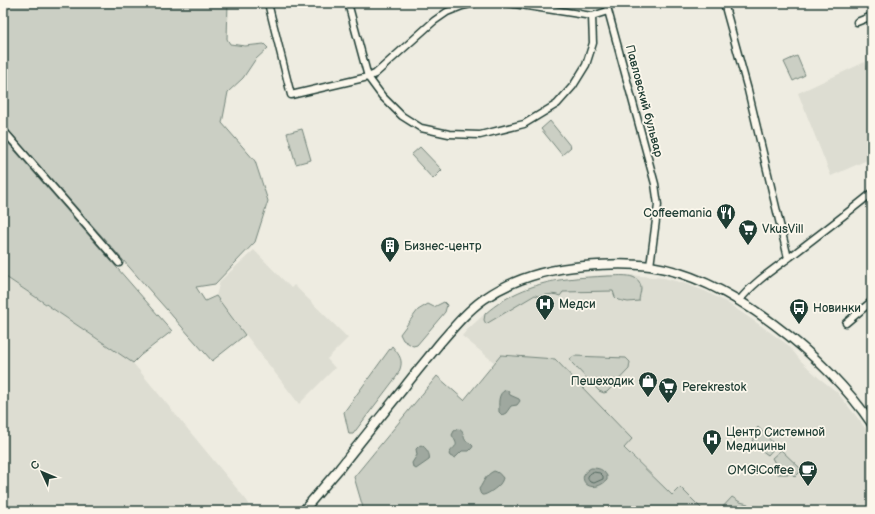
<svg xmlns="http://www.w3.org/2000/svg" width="875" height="514" viewBox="0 0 875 514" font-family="'Balsamiq Sans',sans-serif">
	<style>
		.built { fill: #ddddd2 }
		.green { fill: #cbcfc4; stroke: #75867c }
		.water { fill: #9fa89f; stroke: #6c7d74 }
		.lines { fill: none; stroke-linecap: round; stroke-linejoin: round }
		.shore { stroke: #52685f; stroke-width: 1 }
		.minor-casing { stroke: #1f3d34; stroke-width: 9 }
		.secondary-casing { stroke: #1f3d34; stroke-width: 11 }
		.minor { stroke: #fbf7ec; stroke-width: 6 }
		.secondary { stroke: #fbf7ec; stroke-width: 8 }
		.labels { text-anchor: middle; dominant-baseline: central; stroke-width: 3.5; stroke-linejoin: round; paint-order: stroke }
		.street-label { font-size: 12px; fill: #1f3d34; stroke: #fbf7ec }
		.poi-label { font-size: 12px; fill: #1f3d34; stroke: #fbf7ec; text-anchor: start }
	</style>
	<rect width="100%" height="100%" fill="#eeece1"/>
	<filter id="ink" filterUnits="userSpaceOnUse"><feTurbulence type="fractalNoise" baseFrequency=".025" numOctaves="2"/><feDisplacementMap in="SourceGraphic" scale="8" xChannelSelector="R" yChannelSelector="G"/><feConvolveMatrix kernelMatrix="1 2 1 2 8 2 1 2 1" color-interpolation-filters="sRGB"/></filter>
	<g filter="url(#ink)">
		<g class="built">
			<path d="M865 62 872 78V158L831 176 798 93Z"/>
			<path d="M254 250 291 288 294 285 348 338 327 359 335 368 299 404 216 296 220 281Z"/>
			<path d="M3 275 133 363 248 502 247 511H3Z"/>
			<path d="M601 275H630L664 278 683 283 705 291 726 302 760 325 788 345 801 361 819 378 837 392 860 421 872 438V511H704L680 487 672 496 624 447 632 439 511 357 501 355 495 363 462 336 467 330 490 309 509 296 538 285 566 279Z"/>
		</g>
		<g class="green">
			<path d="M3 3H228L227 39 230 44 245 46 264 44 268 48 255 60 243 78 228 92 222 123 255 161 268 201 255 242 215 284 196 287 205 301 216 296 245 335 212 361 3 124Z"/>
			<path d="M797 56 805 75 793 81 784 62Z"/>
			<path d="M550 121 571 147 562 155 541 129Z"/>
			<path d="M302 129 311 160 296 164 287 133Z"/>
			<path d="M3 137 172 331 141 355 133 363 3 275Z"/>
			<path d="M420 147 442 170 433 179 411 155Z"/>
			<path d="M608 276C619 276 640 272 641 288 641 292 639 297 639 301L628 302 618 300 615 297 613 291 563 292 560 296C549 291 542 299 535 295L486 324 484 320 485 314C507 294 538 282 567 279 581 277 594 277 608 276Z"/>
			<path d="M444 302 447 305 445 312 417 345 413 346 403 340 400 334 418 310 428 304 434 307Z"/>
			<path d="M392 346C402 358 404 362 397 376L353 434H349L344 412Z"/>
			<path d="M501 355 555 359 632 439 624 448 672 495 680 487 704 511H364L354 477 437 376 464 400Z"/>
			<path d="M574 356 626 358 630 362 629 369 607 392 604 393 599 391 571 362 570 359Z"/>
			<path d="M758 427 776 446 768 455 761 450 752 447V441L754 438 751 434Z"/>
			<path d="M781 450 802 470 795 477 792 474H778L776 465 772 458Z"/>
			<path d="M732 497 740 502 748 504V511H721L720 510Z"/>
		</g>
		<g class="water">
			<path d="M506 390 508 391 510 395 519 399 520 401 517 405 511 406 506 413 502 415 499 412C499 404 497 393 506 390Z"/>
			<path d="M458 429C464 430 463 437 466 441L470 443 473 446 472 448 469 451H462L456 457 454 458 450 456 449 454C455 443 460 449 452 435L454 431Z"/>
			<path d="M421 445C426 447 431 455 429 460L416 469 413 467 412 463 417 455 416 449 419 446Z"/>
			<path d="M591 468C599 468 603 469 607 476V480C590 497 573 477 591 468Z"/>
			<path d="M494 471C498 472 500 474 503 478 502 481 502 481 500 484 498 487 486 496 482 495 480 494 480 492 479 489 484 482 485 475 494 471Z"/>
		</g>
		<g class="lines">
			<path class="shore" d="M593 472 600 473 603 476V479L594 483 590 482C586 478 588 474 593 472Z"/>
			<defs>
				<g id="minor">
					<path d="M268 3 291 95 368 77 375 74 434 21 447 12 462 6 475 3"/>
					<path d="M348 3 368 77 382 96 402 116 421 128 449 134 480 135 524 124 557 104 573 86 586 65 593 43 592 16"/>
					<path d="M508 3 592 16 608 11"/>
					<path d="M606 3 655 184 658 205 650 266"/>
					<path d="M724 3 748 90 788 258"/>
					<path d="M857 22 872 16"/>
					<path d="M3 130 119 263"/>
					<path d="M739 301C753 283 771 271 790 257 817 236 845 215 872 193"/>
					<path d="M846 323 872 301"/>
				</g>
				<path id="secondary" d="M303 511C315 497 327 483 339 469 360 442 382 415 403 389 415 373 428 358 440 343 453 328 467 311 484 299 514 278 547 269 584 266 605 264 628 263 650 266 730 278 827 357 872 424"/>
			</defs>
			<use href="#minor" class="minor-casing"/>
			<use href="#secondary" class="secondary-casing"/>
			<use href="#minor" class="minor"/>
			<use href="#secondary" class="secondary"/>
		</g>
	</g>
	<defs>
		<symbol id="restaurant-pin" viewBox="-11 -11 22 30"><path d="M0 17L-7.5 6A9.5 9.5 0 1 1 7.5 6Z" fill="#1f3d34" stroke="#fbf7ec"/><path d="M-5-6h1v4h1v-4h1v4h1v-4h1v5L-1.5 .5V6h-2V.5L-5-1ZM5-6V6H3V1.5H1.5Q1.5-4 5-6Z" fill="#fff"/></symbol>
		<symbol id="supermarket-pin" viewBox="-11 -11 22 30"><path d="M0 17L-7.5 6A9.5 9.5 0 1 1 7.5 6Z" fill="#1f3d34" stroke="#fbf7ec"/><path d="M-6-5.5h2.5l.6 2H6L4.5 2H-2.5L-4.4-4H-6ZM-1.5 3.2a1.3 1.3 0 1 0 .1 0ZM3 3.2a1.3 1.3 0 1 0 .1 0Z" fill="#fff"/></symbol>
		<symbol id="building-pin" viewBox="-11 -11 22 30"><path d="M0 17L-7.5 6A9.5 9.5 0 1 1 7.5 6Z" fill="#1f3d34" stroke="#fbf7ec"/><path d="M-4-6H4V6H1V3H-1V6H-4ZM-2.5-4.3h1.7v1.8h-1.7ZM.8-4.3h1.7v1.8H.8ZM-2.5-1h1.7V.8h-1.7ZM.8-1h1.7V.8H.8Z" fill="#fff"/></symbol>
		<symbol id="hospital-pin" viewBox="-11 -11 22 30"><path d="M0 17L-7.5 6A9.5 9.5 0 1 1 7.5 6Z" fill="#1f3d34" stroke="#fbf7ec"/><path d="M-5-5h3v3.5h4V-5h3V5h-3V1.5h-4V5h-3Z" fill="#fff"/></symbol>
		<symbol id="bus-pin" viewBox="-11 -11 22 30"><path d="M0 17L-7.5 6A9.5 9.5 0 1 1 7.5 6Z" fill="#1f3d34" stroke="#fbf7ec"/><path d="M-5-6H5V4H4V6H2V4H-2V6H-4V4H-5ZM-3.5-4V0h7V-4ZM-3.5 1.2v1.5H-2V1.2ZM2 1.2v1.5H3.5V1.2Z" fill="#fff"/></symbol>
		<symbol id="shop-pin" viewBox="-11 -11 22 30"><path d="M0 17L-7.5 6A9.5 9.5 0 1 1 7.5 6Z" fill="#1f3d34" stroke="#fbf7ec"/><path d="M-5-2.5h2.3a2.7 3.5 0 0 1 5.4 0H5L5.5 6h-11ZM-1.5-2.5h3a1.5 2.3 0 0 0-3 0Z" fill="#fff"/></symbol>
		<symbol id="cafe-pin" viewBox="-11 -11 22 30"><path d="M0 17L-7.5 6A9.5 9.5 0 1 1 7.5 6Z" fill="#1f3d34" stroke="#fbf7ec"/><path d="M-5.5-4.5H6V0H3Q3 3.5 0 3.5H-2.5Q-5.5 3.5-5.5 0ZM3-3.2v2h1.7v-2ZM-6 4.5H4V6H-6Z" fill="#fff"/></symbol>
	</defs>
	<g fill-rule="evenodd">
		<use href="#restaurant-pin" x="715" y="202" width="22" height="30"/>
		<use href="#supermarket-pin" x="737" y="218" width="22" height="30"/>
		<use href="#building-pin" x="379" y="235" width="22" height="30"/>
		<use href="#hospital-pin" x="534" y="293" width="22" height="30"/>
		<use href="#bus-pin" x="788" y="297" width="22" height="30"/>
		<use href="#shop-pin" x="637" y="370" width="22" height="30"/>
		<use href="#supermarket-pin" x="657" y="376" width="22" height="30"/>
		<use href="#hospital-pin" x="701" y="428" width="22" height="30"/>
		<use href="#cafe-pin" x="797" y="459" width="22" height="30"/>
	</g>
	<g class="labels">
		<g class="street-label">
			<text transform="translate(644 101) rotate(75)">Павловский бульвар</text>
		</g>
		<g class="poi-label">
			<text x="712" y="213" text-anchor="end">Coffeemania</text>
			<text x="762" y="229">VkusVill</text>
			<text x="404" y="246">Бизнес-центр</text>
			<text x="559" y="304">Медси</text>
			<text x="813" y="308">Новинки</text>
			<text x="634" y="381" text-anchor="end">Пешеходик</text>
			<text x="682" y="387">Perekrestok</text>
			<text x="726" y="432">Центр Системной<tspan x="726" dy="14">Медицины</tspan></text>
			<text x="794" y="470" text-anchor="end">OMG!Coffee</text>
		</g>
	</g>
	<rect width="875" height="514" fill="none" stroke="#fbf7ec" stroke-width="16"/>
	<rect x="8" y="8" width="859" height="498" fill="none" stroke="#1f3d34" stroke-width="1.5" filter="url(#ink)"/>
	<g transform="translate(42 472) rotate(314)" stroke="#fbf7ec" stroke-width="3" paint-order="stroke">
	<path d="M0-3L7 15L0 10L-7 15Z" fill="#1f3d34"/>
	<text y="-6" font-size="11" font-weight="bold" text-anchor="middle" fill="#1f3d34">С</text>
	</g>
</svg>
